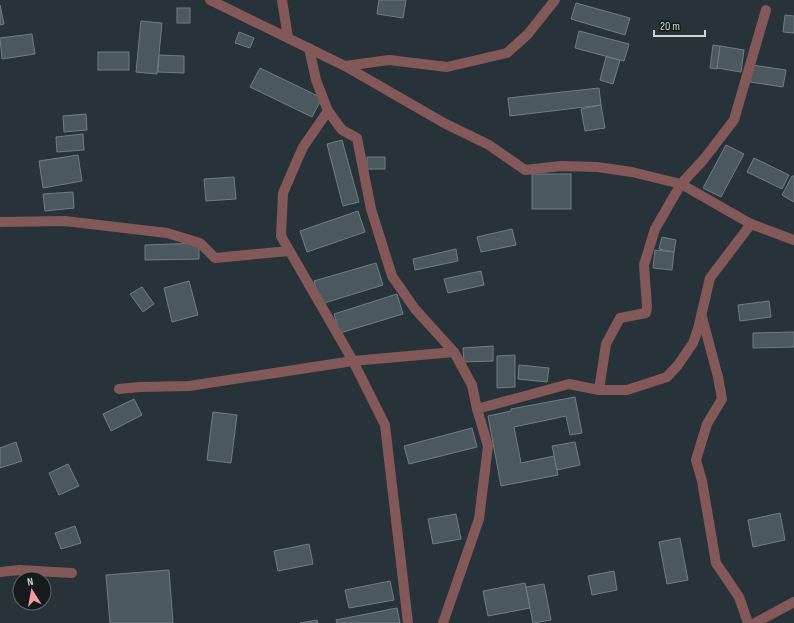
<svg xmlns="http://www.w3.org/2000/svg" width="794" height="623" viewBox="0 0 794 623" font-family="'Sofia Sans Condensed',sans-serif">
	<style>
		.building { fill: #4b585e; stroke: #707e84 }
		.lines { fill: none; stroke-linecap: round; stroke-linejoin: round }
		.minor { stroke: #825859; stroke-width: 10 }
	</style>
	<rect width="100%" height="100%" fill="#283339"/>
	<g class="building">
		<path d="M379 0H406L403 18 377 14Z"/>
		<path d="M576 3 630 18 625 35 571 19Z"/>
		<path d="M0 5 4 24 0 25Z"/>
		<rect x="177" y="8" width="13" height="15"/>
		<path d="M785 15 794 16V33L783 32Z"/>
		<path d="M141 21 162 23 157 74 136 72Z"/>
		<path d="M579 31 629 44 624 61 575 48Z"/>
		<path d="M239 32 254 38 250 48 235 43Z"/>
		<path d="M32 34 35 54 2 59 0 38Z"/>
		<path d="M713 45 720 46 717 69 710 68Z"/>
		<path d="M720 46 744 50 741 72 717 68Z"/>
		<rect x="98" y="52" width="31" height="18"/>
		<path d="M159 55 184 56V73L158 72Z"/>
		<path d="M606 57 620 60 613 84 600 80Z"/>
		<path d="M752 65 786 70 783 87 750 82Z"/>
		<path d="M260 68 322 98 312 117 250 87Z"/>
		<path d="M599 88 601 105 510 116 508 98Z"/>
		<path d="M601 105 605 128 585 131 581 109Z"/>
		<path d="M86 114 87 130 64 132 63 116Z"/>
		<path d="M83 134 84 150 57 152 56 137Z"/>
		<path d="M342 140 359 202 343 206 327 144Z"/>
		<path d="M726 145 744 154 721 197 703 188Z"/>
		<path d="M78 155 82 181 43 188 39 161Z"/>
		<rect x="367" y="157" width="18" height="12"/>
		<path d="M754 158 789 175 782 189 747 172Z"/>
		<rect x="532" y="174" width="39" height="35"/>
		<path d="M792 176H794V202L782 195Z"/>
		<path d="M234 177 236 199 206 201 204 179Z"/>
		<path d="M73 192 74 208 45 211 43 194Z"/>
		<path d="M358 211 365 232 307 252 300 231Z"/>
		<path d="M512 229 516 245 481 252 477 237Z"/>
		<path d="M662 237 676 240 674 252 659 249Z"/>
		<path d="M199 243V259L145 260V245Z"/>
		<path d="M456 249 458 261 415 270 413 259Z"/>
		<path d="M655 250 674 252 672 270 653 268Z"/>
		<path d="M376 263 383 285 321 304 314 281Z"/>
		<path d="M481 271 484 285 448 293 444 279Z"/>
		<path d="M189 281 198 315 172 322 164 288Z"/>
		<path d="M142 287 154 304 143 312 130 294Z"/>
		<path d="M397 294 403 314 340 333 334 314Z"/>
		<path d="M769 301 771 317 740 321 738 305Z"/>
		<path d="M794 332V347L753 348V333Z"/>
		<path d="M493 346V361L464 362 463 348Z"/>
		<path d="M515 355V387L497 388V356Z"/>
		<path d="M519 365 549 368 547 382 518 379Z"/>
		<path d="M575 397 582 433 570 435 566 416 514 427 521 463 554 456 558 475 501 486 488 416 511 411V409Z"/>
		<path d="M134 399 142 415 111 431 103 414Z"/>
		<path d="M213 412 237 415 231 463 207 460Z"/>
		<path d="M472 428 477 447 409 464 404 446Z"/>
		<path d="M16 442 22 461 0 468V448Z"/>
		<path d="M575 442 580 465 557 470 552 446Z"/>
		<path d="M68 464 79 486 59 495 49 473Z"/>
		<path d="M780 513 785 540 753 547 748 520Z"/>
		<path d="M456 514 461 539 433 544 428 519Z"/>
		<path d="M75 526 81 543 61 549 55 533Z"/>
		<path d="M680 538 688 580 667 584 659 542Z"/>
		<path d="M309 544 313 564 278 571 274 551Z"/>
		<path d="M169 570 173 623H110L106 575Z"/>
		<path d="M614 571 617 590 592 595 588 576Z"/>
		<path d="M390 581 394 600 349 608 345 590Z"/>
		<path d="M525 583 530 608 488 616 483 591Z"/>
		<path d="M544 584 551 620 533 623 526 587Z"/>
		<path d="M397 608 400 623H337L336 620Z"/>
		<path d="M317 620 318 623H300Z"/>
	</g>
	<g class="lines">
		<g class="minor">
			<path d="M210 0 345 66 444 123 489 145 525 170 561 166 597 167 632 172 681 184 751 224 794 240"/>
			<path d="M282 0 288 38"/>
			<path d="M309 48 316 80 328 111 342 130 357 138 371 209 392 276 415 309 454 352 472 385 477 409 488 446 479 519 443 623"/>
			<path d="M345 66 389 60 447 67 507 53 528 34 555 0"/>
			<path d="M328 111 303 147 283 193 281 236 353 361 385 425 408 623"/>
			<path d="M0 222 65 221 167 233 200 243 215 258 289 251"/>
			<path d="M702 317 718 377 722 399 707 424 696 460 702 481 716 563 739 597 748 623"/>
			<path d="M119 389 140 387 189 386 353 361 454 352"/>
			<path d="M599 390 606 344 620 318 646 313 647 307 644 265 655 229 681 184 704 159 734 120 766 10"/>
			<path d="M477 409 569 384 599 390H627L667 377 678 365 693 343 698 329 710 278 751 224"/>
			<path d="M0 572 19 570 72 573"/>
			<path d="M755 623 794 602"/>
		</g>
	</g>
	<g transform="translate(32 591) rotate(349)"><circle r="19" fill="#151a1d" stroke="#5f6468"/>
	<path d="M0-3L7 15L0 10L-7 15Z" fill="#f59b9c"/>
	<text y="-6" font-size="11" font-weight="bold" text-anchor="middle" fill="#cdd4d8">N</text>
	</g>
	<path d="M654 30v6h51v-6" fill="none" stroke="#cdd4d8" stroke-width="2"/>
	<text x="660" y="30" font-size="12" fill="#cdd4d8" stroke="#151a1d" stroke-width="3" paint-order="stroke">20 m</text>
</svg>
